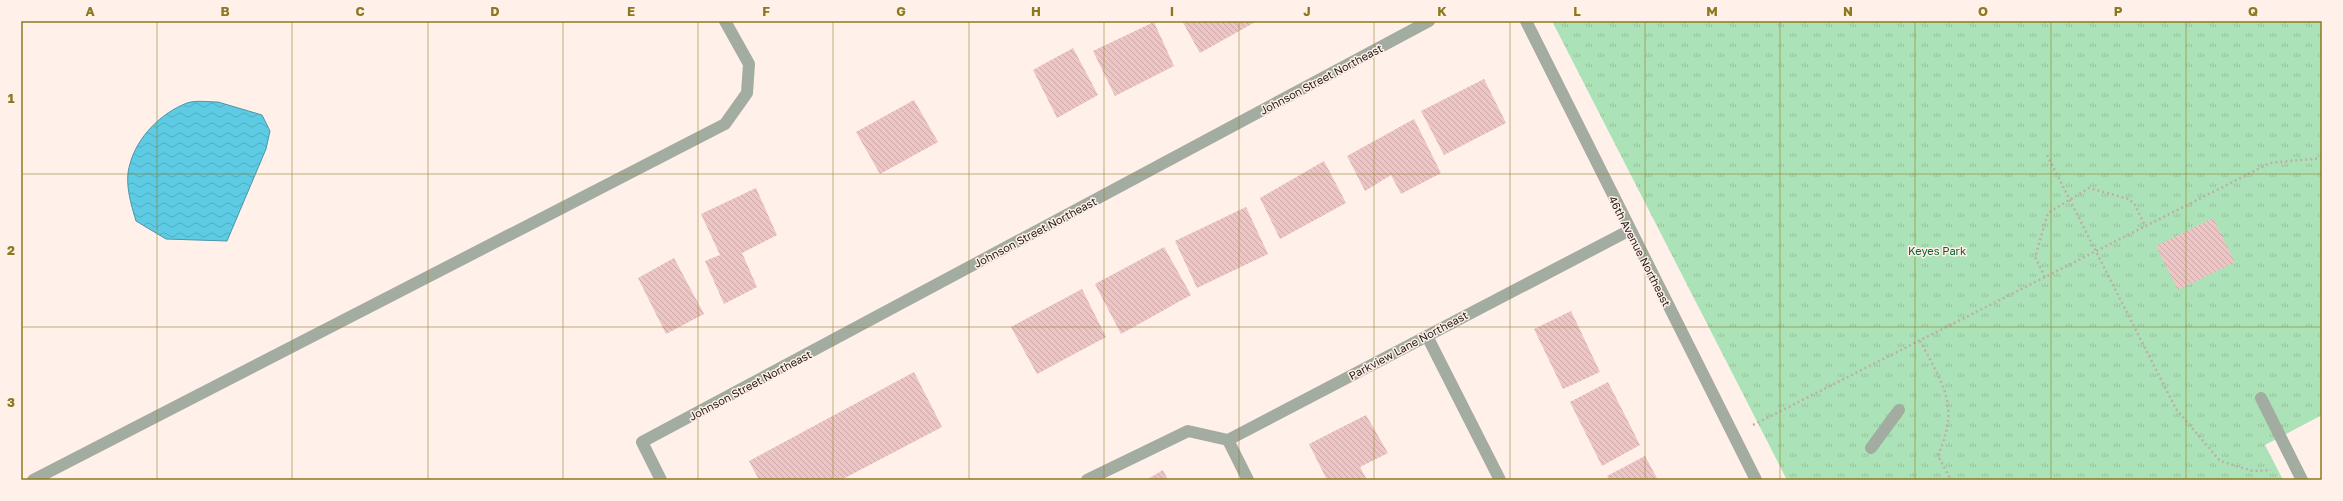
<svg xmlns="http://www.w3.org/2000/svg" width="2343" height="501" viewBox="0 0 2343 501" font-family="'Golos Text',sans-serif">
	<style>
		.park { fill: url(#park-tufts) }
		.water { fill: url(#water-waves); stroke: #4c96a5 }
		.building { fill: url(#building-back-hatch) }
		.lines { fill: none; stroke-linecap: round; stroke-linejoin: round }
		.path { stroke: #bdafa9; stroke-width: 2.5; stroke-dasharray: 2 3; stroke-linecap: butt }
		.minor { stroke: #a2aca0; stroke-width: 12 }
		.grid { fill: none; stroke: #8c791e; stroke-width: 1; stroke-opacity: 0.55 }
		.labels { text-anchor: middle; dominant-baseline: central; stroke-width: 3; stroke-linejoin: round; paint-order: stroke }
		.street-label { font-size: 11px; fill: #251914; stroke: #fff0ea }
		.park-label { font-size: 11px; fill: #0e5f2d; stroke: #fff0ea }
		.neatline { fill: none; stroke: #8c791e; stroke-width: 1.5 }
		.grid-label { font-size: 13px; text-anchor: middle; font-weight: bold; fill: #8c791e }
	</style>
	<defs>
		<pattern id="park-tufts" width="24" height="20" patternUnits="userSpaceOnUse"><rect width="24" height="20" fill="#ace2b7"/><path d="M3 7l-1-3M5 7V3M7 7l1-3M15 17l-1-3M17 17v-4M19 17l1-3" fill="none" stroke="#94c19c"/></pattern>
		<pattern id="water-waves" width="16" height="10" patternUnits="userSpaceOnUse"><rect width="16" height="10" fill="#5dcbe3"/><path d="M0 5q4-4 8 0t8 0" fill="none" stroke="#51aec2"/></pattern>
		<pattern id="building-back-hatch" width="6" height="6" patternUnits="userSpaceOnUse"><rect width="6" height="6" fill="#ecc5c4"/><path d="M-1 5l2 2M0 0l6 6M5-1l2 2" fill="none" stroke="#caa9a8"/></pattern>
	</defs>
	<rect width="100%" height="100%" fill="#fff0ea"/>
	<path class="park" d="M1552 21H2322V415L2265 445 2283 480H1787Z"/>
	<path class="water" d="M218 102 262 115 270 131 266 149 227 241 166 239 136 221C131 204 124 182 130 164 137 137 161 113 187 103 196 100 208 102 218 102Z"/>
	<g class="building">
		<path d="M1182 21H1257L1200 53Z"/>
		<path d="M1154 22 1174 66 1115 96 1093 51Z"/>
		<path d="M1073 48 1098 95 1057 118 1033 70Z"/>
		<path d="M1484 79 1506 123 1444 155 1421 111Z"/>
		<path d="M914 100 938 142 880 174 856 132Z"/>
		<path d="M1414 119 1441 173 1401 194 1391 175 1365 191 1347 156Z"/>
		<path d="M1324 161 1346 203 1280 239 1260 198Z"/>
		<path d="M756 188 777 235 742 253 757 287 724 304 705 261 720 255 701 214Z"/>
		<path d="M1246 207 1268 254 1197 288 1175 241Z"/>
		<path d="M2213 218 2235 262 2178 290 2156 246Z"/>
		<path d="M1164 247 1191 295 1121 334 1095 284Z"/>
		<path d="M674 258 704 314 666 334 638 278Z"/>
		<path d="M1082 289 1106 337 1037 374 1011 327Z"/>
		<path d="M1571 311 1600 372 1563 389 1534 329Z"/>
		<path d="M914 372 942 427 841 480H759L749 461Z"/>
		<path d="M1608 382 1640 445 1602 466 1570 402Z"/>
		<path d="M1366 415 1388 453 1360 467 1367 480H1327L1309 444Z"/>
		<path d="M1645 456 1658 480H1609L1607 476Z"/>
		<path d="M1163 470 1168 480H1146Z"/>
	</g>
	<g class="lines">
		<g class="path">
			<path d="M2047 155 2176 409 2220 461 2253 471 2271 470"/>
			<path d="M2045 277 2035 257 2048 213 2089 188 2129 199 2135 205 2145 226"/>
			<path d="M1920 341C1929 358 1947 387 1948 407 1950 424 1944 440 1938 456L1951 480"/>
			<path d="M1753 425 2270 163 2322 158"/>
		</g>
		<g class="minor">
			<path d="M1526 21 1756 480"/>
			<path d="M1427 336 1500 480"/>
			<path d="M2261 398 2302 480"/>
			<path d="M1228 440 1630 230"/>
			<path d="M1228 440 1248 480"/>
			<path d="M1871 448 1899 410"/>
			<path d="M33 480 725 124 747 93 749 64 725 21"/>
			<path d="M661 480 642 442 1429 21"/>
			<path d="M1087 480 1188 431 1228 440"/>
		</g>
	</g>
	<path class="grid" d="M157 21V480M292 21V480M428 21V480M563 21V480M698 21V480M833 21V480M969 21V480M1104 21V480M1239 21V480M1374 21V480M1510 21V480M1645 21V480M1780 21V480M1915 21V480M2051 21V480M2186 21V480M21 174H2322M21 327H2322"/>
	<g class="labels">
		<g class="street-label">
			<text transform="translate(1321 79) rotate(-28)">Johnson Street Northeast</text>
			<text transform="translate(1035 232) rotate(-28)">Johnson Street Northeast</text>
			<text transform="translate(1640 251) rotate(63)">46th Avenue Northeast</text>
			<text transform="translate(1408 345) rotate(-28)">Parkview Lane Northeast</text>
			<text transform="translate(750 385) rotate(-28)">Johnson Street Northeast</text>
		</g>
		<g class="park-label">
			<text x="1937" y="250">Keyes Park</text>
		</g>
	</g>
	<rect width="2343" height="501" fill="none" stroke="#fff0ea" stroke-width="44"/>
	<rect x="22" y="22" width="2299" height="457" class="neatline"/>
	<g class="grid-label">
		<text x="90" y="16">A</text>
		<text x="225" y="16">B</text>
		<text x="360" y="16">C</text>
		<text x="495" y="16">D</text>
		<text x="631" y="16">E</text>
		<text x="766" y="16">F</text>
		<text x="901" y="16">G</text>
		<text x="1036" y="16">H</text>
		<text x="1172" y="16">I</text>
		<text x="1307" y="16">J</text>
		<text x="1442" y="16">K</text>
		<text x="1577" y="16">L</text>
		<text x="1712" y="16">M</text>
		<text x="1848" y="16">N</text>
		<text x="1983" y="16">O</text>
		<text x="2118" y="16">P</text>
		<text x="2253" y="16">Q</text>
		<text x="11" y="103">1</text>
		<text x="11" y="255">2</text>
		<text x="11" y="407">3</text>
	</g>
</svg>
